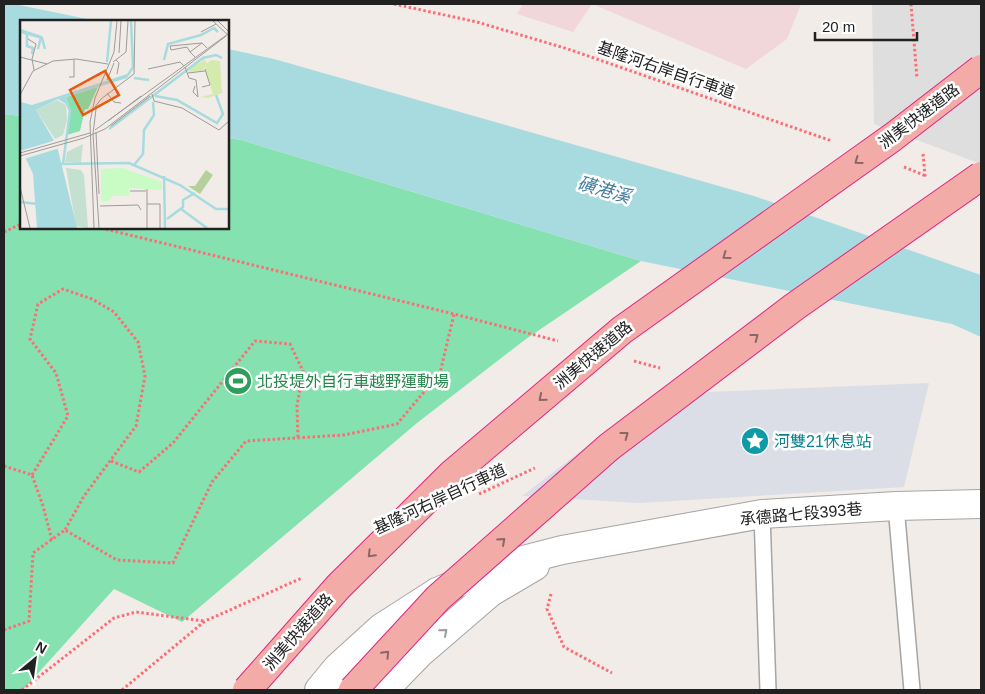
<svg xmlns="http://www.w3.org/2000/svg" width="985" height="694" viewBox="0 0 985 694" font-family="Helvetica,'Noto Sans TC',sans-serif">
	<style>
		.residential { fill: #dfdede }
		.commercial { fill: #f2d7da }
		.pitch { fill: #85e1af }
		.plaza { fill: #dbdde7 }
		.water { fill: #a7dbdf }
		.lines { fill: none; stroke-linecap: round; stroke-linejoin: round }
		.service-casing { stroke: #a5a5a5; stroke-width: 18 }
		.minor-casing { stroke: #a5a5a5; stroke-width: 30 }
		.path { stroke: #fc6d75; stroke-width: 3; stroke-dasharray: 2.5 2.5; stroke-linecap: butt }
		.service { stroke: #fff; stroke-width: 15 }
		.minor { stroke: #fff; stroke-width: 28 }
		.trunk-bridge-casing { stroke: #df2582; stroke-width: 30; stroke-linecap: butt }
		.trunk-bridge { stroke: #f3aba7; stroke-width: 28 }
		.oneway { stroke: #8a6664 }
		.oneway2 { stroke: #9b9b9b }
		.labels { text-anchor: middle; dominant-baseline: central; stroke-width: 5; stroke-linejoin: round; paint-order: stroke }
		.street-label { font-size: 16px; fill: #212121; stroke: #fff }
		.leisure-label { font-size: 16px; fill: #27864d; stroke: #fff; text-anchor: start }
		.culture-label { font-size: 16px; fill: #0d838f; stroke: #fff; text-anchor: start }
		.water-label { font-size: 18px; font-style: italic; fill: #417c9b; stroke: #fff }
		.inset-river { fill: none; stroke: #a7dbdf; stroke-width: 2.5 }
		.inset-road { fill: none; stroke: #9e9b98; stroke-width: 1 }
		.view { fill: #e8590c; fill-opacity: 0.15; stroke: #e8590c; stroke-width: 2.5 }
		.inset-edge { fill: none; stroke: #212121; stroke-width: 2.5 }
	</style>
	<rect width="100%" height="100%" fill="#f1ece7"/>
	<path class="residential" d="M872 4H981V164L874 124Z"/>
	<path class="commercial" d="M523 4H801L787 39 746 69 592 4 573 32 517 14Z"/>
	<path class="pitch" d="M4 114 21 116V228H228V138L241 140 641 261 526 339 417 423 182 622 114 589 23 690H4Z"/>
	<path class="plaza" d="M929 383 904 487 639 503 522 496 656 394Z"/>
	<g class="water">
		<path d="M4 4H14L97 21H21V116L4 114Z"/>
		<path d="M228 49 274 59 754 196 981 275V337L952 324 641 261 241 140 228 138Z"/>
	</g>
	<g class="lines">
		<defs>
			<g id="service">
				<path d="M896 506 912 690"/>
				<path d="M762 514 768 690"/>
			</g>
			<g id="minor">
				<path d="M319 690 338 667 381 628 437 592 496 567 562 550 762 514 896 506 981 504"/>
				<path d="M384 690 419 654 491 592 535 566"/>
			</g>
		</defs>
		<use href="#service" class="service-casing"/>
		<use href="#minor" class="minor-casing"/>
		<g class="path">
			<path d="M394 4 477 22 568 49 832 141"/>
			<path d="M911 4 917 78"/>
			<path d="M923 154 925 175 924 177"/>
			<path d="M904 167 926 176"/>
			<path d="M101 228 454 314 558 341"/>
			<path d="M4 232 21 224"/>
			<path d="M634 361 660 368"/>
			<path d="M111 461 139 472 173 443 255 341 290 344 303 371 297 406 298 438"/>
			<path d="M4 466 32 475 43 506 52 540"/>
			<path d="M32 475 68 416 56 373 30 339 38 304 63 289 92 299 114 312 138 342 145 376 136 426 84 496 65 530"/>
			<path d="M479 494 535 468"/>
			<path d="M551 594 547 609 564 647 612 673"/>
			<path d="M4 630 29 621 33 553 65 530 117 560 173 563 212 482 246 441 344 435 397 424 440 373 454 314"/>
			<path d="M22 690 114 618 136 612 204 621"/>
			<path d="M122 690 205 621 302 578"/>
		</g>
		<use href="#service" class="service"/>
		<use href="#minor" class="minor"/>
		<defs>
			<g id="trunk-bridge">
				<path d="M247 690 338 587 452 474 622 330 893 137 981 69"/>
				<path d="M353 690 438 598 609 447 794 307 981 176"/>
			</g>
		</defs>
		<use href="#trunk-bridge" class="trunk-bridge-casing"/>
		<use href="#trunk-bridge" class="trunk-bridge"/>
	</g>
	<defs><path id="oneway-chevron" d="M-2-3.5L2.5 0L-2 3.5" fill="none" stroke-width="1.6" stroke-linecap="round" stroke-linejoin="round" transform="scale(1.25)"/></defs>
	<g class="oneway">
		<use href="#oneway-chevron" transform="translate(858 161) rotate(144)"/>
		<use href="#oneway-chevron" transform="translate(726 256) rotate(144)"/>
		<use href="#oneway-chevron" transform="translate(755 337) rotate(-37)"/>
		<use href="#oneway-chevron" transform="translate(542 398) rotate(140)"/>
		<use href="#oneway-chevron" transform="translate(625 435) rotate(-37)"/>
		<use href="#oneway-chevron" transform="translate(502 541) rotate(-42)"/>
		<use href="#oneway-chevron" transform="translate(371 554) rotate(135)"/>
		<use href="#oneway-chevron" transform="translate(386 654) rotate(-47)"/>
	</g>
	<use class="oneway2" href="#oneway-chevron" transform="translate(444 632) rotate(-41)"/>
	<defs>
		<symbol id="stadium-disc" viewBox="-11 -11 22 22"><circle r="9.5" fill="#2e9e5b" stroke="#fff"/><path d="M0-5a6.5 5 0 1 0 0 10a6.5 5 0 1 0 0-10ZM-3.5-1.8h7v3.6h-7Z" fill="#fff"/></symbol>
		<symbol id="sight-disc" viewBox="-11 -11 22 22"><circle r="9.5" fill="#0f9aa8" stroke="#fff"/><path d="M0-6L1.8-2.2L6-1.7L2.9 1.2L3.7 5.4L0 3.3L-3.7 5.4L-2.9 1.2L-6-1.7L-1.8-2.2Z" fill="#fff"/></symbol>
	</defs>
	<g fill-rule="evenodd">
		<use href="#stadium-disc" x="222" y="365" width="32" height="32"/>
		<use href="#sight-disc" x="739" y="425" width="32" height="32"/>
	</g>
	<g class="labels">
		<g class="street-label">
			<text transform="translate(666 70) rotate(19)">基隆河右岸自行車道</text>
			<text transform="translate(919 116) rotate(-37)">洲美快速道路</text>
			<text transform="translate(593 355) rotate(-40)">洲美快速道路</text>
			<text transform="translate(440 499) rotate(-25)">基隆河右岸自行車道</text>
			<text transform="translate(801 514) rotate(-5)">承德路七段393巷</text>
			<text transform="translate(298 632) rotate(-49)">洲美快速道路</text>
		</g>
		<g class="leisure-label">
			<text x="257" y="381">北投堤外自行車越野運動場</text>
		</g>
		<g class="culture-label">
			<text x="774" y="441">河雙21休息站</text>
		</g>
		<g class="water-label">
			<text transform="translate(604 190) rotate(16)">磺港溪</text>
		</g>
	</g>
	<g transform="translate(20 20)">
		<rect width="209" height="209" fill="#f1ece7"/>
		<path d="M183 38 187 43 192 40 200 41 202 73 188 78 180 77 193 74 185 49 187 45 182 51 170 52 168 48 182 42Z" fill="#d5ebad"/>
		<path d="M186 150 193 155 180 174 168 166H175Z" fill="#b4d19b"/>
		<path d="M37 80 46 85 47 100 43 115 35 119 16 90ZM63 124 61 143 45 142 47 132ZM46 148 61 150 64 155 68 208 56 206Z" fill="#c4e0ce"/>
		<path d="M102 148 142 162V170L109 168V176H92L89 181H81V149Z" fill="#c9fbc5"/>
		<path d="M78 67 68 89H65L60 111 47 115 50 89 46 77Z" fill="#85e1af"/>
		<path d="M110 53 107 58 46 77 49 86 38 79 16 90 37 126 57 208H17L13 154 0 126V77L1 82 12 85Z" fill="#a7dbdf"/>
		<path d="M36 120 40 128 4 139 0 131Z" fill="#f1ece7"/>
		<path class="inset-river" d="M0 10 21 17 18 29M0 11 7 14V26L13 28 12 34M6 13 22 18 25 29M144 40 148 24 181 15 194 8 198 12M87 42 91 1M108 55 113 47 111 1M114 58 129 60M135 76 157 80 197 103 203 94 196 75M89 109 183 38 196 35 202 38M40 144 109 143 160 165 196 189H209M43 144 50 91 47 83M114 145 123 134 124 110 134 95 133 82M144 156 145 208M0 182 18 184M161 189 187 208M147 199 163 187V180L175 173"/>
		<path class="inset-road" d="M193 1 209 16M198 1 209 12M181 12 196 4M8 19 16 24 12 39 14 50M170 32 167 27 151 30 150 26 182 23M99 33 101 1M0 37 27 44M175 37 170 32 182 23 187 28M96 40 99 43 97 54M93 42 106 32 108 1M165 47 169 58 176 60 178 77 173 72 175 66M128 49 160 42 164 46M168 53 185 51M49 57H54V39M87 60 94 43M182 67 190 65 185 49M87 73 94 82 101 83M132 74 134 81 162 88 199 110 209 101M0 75 13 51 33 41 56 39 88 44M75 87 81 79 114 54 115 1M76 89 73 114 79 208M88 101 121 76M91 106 130 76M75 110 208 14M76 112 79 174M0 133 70 113M0 136 64 118 85 109 206 16M0 167 10 208M110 171H126M127 184H140V208M80 186 118 185 121 190M74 208 70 102 75 78 94 32 97 1M127 208V169"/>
		<path class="view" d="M85 51 99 75 63 95 50 70Z"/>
		<rect width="209" height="209" class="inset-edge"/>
	</g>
	<rect width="985" height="694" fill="none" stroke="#212121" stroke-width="10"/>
	<g transform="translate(35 659) rotate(29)" stroke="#ffffff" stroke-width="4" paint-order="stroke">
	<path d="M0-4L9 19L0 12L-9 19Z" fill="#212121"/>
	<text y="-8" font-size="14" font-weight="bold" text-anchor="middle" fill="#212121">N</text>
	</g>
	<path d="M815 32v8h102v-8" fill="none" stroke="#212121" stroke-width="2.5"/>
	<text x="822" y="32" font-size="15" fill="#212121" stroke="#ffffff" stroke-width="4" paint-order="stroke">20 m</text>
</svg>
